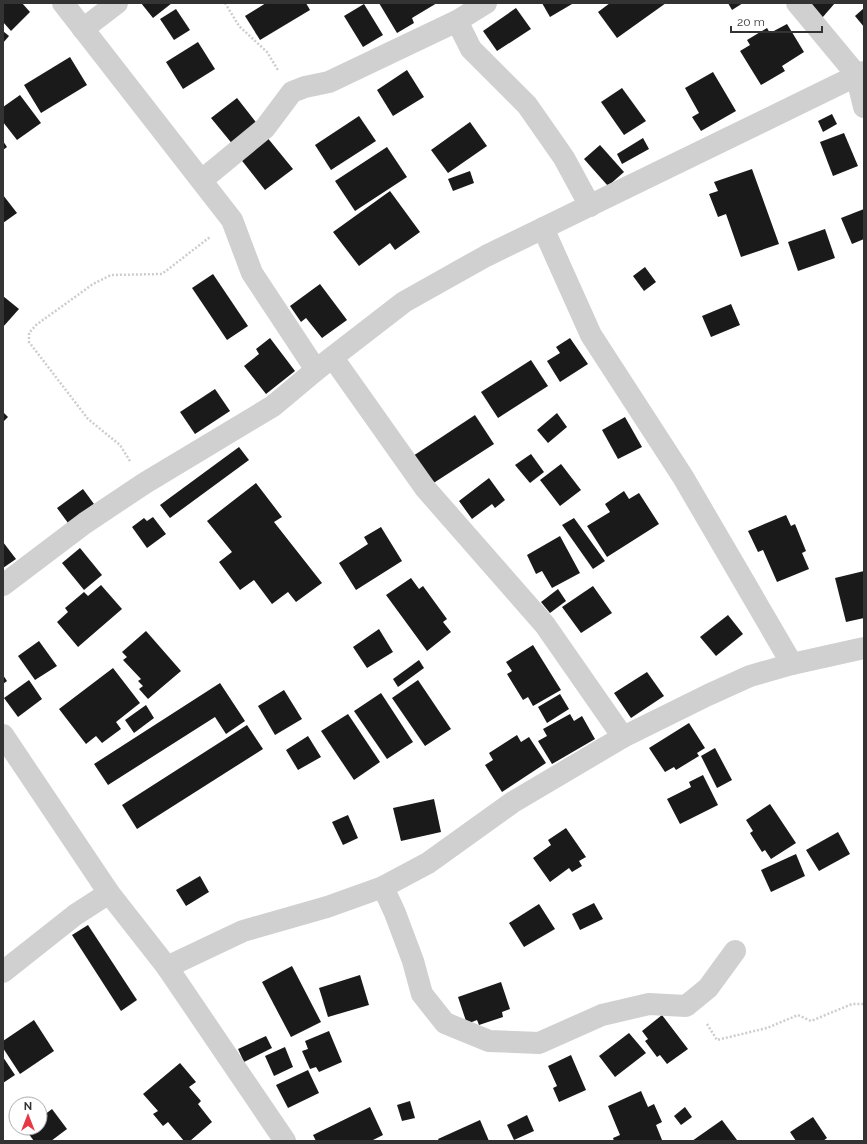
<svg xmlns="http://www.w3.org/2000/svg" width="867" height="1144" viewBox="0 0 867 1144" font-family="Raleway,sans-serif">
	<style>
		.building { fill: #1a1a1a }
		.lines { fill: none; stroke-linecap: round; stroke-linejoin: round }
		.path { stroke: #cdcdcd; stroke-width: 2.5; stroke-dasharray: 2 2; stroke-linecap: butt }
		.minor { stroke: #d0d0d0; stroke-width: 22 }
		.tertiary { stroke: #d0d0d0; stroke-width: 22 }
	</style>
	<rect width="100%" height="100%" fill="#fff"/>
	<g class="building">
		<path d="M3 3H22L30 12 11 31 3 22Z"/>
		<path d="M141 3H172L153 18Z"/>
		<path d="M266 3H306L310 10 260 40 245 16Z"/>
		<path d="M379 3H437L412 18 414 23 397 33Z"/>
		<path d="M542 3H572V4L550 17Z"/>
		<path d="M610 3H666L617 38 598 12Z"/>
		<path d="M728 3H743L732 10Z"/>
		<path d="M805 3H835L822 18Z"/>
		<path d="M364 4 383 35 363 47 344 16Z"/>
		<path d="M516 8 531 29 497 51 483 31Z"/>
		<path d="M864 8V27L855 16Z"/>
		<path d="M176 9 190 30 174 40 160 19Z"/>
		<path d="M787 24 804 52 782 66 785 71 761 85 740 51 750 45 747 40 767 28 770 33Z"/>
		<path d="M3 31 9 36 3 43Z"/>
		<path d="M198 42 215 69 183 89 166 62Z"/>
		<path d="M70 57 87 85 41 113 24 85Z"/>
		<path d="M407 70 424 97 393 116 377 90Z"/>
		<path d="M713 72 736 111 701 131 692 117 699 113 685 88Z"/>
		<path d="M622 88 646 121 624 135 601 102Z"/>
		<path d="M20 95 41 123 17 140 3 122V107Z"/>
		<path d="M237 98 259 126 234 146 211 118Z"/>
		<path d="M832 114 837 124 823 132 818 121Z"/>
		<path d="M359 116 376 141 331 170 315 145Z"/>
		<path d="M470 122 487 146 448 173 431 150Z"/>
		<path d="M844 133 858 166 833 176 820 142Z"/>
		<path d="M266 136 293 169 265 190 239 157Z"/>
		<path d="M643 138 649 149 622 164 617 154Z"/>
		<path d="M3 141 7 147 3 150Z"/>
		<path d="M600 145 624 172 608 186 584 159Z"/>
		<path d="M387 147 407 177 355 211 335 181Z"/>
		<path d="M752 169 779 244 741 257 726 214 718 217 709 194 718 191 714 182Z"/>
		<path d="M470 171 474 183 453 191 448 179Z"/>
		<path d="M390 191 420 232 395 250 390 243 359 266 333 232Z"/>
		<path d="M3 195 17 213 3 223Z"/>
		<path d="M864 209V239L852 244 841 218Z"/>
		<path d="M825 229 835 258 798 271 788 242Z"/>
		<path d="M645 267 656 282 644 291 633 276Z"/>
		<path d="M213 274 248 326 227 340 192 288Z"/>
		<path d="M320 284 347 320 322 338 306 318 301 322 290 306Z"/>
		<path d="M3 296 19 309 3 327Z"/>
		<path d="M731 304 740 325 711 337 702 316Z"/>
		<path d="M270 338 295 371 266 394 244 366 259 354 256 349Z"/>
		<path d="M570 338 588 364 560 382 547 361 560 353 556 347Z"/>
		<path d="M531 360 548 386 498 418 481 392Z"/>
		<path d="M215 389 230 411 195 434 180 412Z"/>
		<path d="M3 412 8 417 3 422Z"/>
		<path d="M557 413 567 427 548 443 537 430Z"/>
		<path d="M475 415 494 444 432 484 413 456Z"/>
		<path d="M625 417 642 447 618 459 602 430Z"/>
		<path d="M239 447 249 460 170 518 160 505Z"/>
		<path d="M531 454 544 472 530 483 515 465Z"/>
		<path d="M561 464 581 490 560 506 540 480Z"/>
		<path d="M489 478 505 500 495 508 492 504 472 519 459 501Z"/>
		<path d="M256 483 282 517 274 522 322 583 296 602 288 592 272 604 254 580 240 590 219 562 232 552 207 521Z"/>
		<path d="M83 489 94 504 68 523 57 508Z"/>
		<path d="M624 491 629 499 639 493 659 524 607 557 587 526 610 512 605 504Z"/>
		<path d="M786 515 791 526 795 524 806 551 802 553 809 569 777 582 763 550 758 552 748 531Z"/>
		<path d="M153 517 166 534 147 548 132 527 144 518 147 521Z"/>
		<path d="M574 518 605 561 593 569 562 525Z"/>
		<path d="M381 527 402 561 356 590 339 563 368 544 364 537Z"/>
		<path d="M560 536 580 573 552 588 542 571 536 574 527 555Z"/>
		<path d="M3 542 16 559 3 568Z"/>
		<path d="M80 548 102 575 84 590 62 563Z"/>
		<path d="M864 571V618L846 622 835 578Z"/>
		<path d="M411 578 419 589 423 586 447 619 443 622 451 632 427 651 386 595Z"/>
		<path d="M101 585 122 609 78 647 57 622 68 612 65 608 84 592 88 596Z"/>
		<path d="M593 586 612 613 581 633 562 607Z"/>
		<path d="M558 589 566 601 550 613 541 602Z"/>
		<path d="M728 615 743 634 716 656 700 637Z"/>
		<path d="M379 629 393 652 367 668 353 647Z"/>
		<path d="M146 631 181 671 148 699 139 689 143 686 138 681 141 679 123 660 127 657 122 652Z"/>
		<path d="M39 641 57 666 35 680 18 656Z"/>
		<path d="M533 645 561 690 533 706 528 697 523 700 507 674 512 671 506 662Z"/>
		<path d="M419 660 424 668 398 687 393 679Z"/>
		<path d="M113 668 140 703 116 722 121 729 102 743 96 736 86 744 59 709Z"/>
		<path d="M647 672 664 696 631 718 614 693Z"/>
		<path d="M3 675 7 681 3 684Z"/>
		<path d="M29 680 42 699 18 717 4 698Z"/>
		<path d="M418 680 451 729 425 746 392 698Z"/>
		<path d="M220 683 245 721 226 734 215 717 108 785 94 764Z"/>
		<path d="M284 690 302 719 275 735 258 706Z"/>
		<path d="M381 693 413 742 387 759 354 711Z"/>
		<path d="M560 694 569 709 547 723 538 707Z"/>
		<path d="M146 705 154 718 134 733 125 720Z"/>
		<path d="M348 714 380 762 354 780 321 731Z"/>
		<path d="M570 714 574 721 582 716 595 739 552 764 538 741 547 736 543 729Z"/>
		<path d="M689 723 705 748 697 753 699 756 676 770 674 767 665 772 649 748Z"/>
		<path d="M247 725 263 749 137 829 122 805Z"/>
		<path d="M517 735 521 742 529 737 546 763 502 792 485 765 493 760 489 753Z"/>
		<path d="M308 736 321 757 298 770 286 750Z"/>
		<path d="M715 748 732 780 717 788 701 756Z"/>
		<path d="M703 775 718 805 680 824 667 799 691 787 689 782Z"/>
		<path d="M434 799 441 832 401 841 393 808Z"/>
		<path d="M770 804 796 843 771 859 765 850 762 852 750 833 753 831 746 820Z"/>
		<path d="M348 815 358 838 343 845 332 822Z"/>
		<path d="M566 828 586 857 579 861 582 866 572 872 569 868 550 882 533 858 551 845 548 840Z"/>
		<path d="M838 832 850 854 819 871 806 850Z"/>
		<path d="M796 854 805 876 771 892 761 870Z"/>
		<path d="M200 876 209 892 186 906 176 890Z"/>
		<path d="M594 903 603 919 580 930 572 914Z"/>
		<path d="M539 904 555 929 524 947 509 923Z"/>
		<path d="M88 925 137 1000 121 1011 72 935Z"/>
		<path d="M292 966 321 1022 291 1037 262 982Z"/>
		<path d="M360 975 369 1005 328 1017 319 988Z"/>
		<path d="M501 982 510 1009 502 1012 503 1017 479 1025 477 1020 467 1024 458 997Z"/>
		<path d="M662 1015 688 1049 667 1064 660 1055 657 1057 645 1041 648 1039 642 1031Z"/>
		<path d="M34 1020 54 1051 20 1074 3 1048V1041Z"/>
		<path d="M329 1031 342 1062 319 1072 316 1067 310 1069 302 1051 308 1049 305 1041Z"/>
		<path d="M629 1033 646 1053 615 1077 599 1056Z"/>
		<path d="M266 1036 272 1048 244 1062 238 1049Z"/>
		<path d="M285 1047 293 1067 274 1076 265 1056Z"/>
		<path d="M571 1055 586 1090 559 1102 553 1088 557 1086 548 1066Z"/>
		<path d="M3 1057 15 1075 3 1083Z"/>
		<path d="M180 1063 196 1082 189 1087 201 1101 198 1104 212 1122 190 1141H184L168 1122 163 1126 153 1114 158 1111 143 1094Z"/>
		<path d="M308 1070 319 1093 288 1108 276 1085Z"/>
		<path d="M641 1091 648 1107 654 1104 662 1122 656 1125 662 1140 614 1141 613 1138 620 1135 608 1106Z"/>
		<path d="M410 1101 415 1118 402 1121 397 1105Z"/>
		<path d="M370 1107 383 1135 371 1141H316L313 1135Z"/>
		<path d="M685 1107 692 1117 681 1125 674 1116Z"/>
		<path d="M52 1109 67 1129 51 1141H34L25 1129 40 1128V1118Z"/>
		<path d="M527 1115 534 1131 514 1140 507 1125Z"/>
		<path d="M813 1117 827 1138 823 1141H796L790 1132Z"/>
		<path d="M480 1120 489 1141H439L438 1139Z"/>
		<path d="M722 1120 737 1140 735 1141H692Z"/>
	</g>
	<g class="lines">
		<g class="path">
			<path d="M225 3 239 26 267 52 278 70"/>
			<path d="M130 461 120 445 88 419 29 342V333L36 325 93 284 111 275 162 274 210 237"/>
			<path d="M707 1024 717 1040 767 1028 798 1015 811 1021 852 1004H864"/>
		</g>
		<g class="minor">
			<path d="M63 3 232 220 252 273 316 370"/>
			<path d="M797 3 856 74 864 107"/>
			<path d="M457 21 471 49 527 105 564 158 590 206"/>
			<path d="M83 29 117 3"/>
			<path d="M202 180 265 128 292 92 305 87 329 82 457 21 486 3"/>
			<path d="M543 228 591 335 683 477 792 664"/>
			<path d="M333 358 425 488 545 625 623 737"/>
			<path d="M3 585 85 523 145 483 273 406 316 370 404 302 486 256 864 72"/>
			<path d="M383 887 395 913 413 961 422 994 445 1023 489 1041 539 1043 602 1015 649 1004 686 1006 708 988 735 951"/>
			<path d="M167 967 243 931 327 907 383 887 428 863 513 802 623 737 708 695 750 676 792 664 864 648"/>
			<path d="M3 972 75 915 109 893"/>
		</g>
		<path class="tertiary" d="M3 735 109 893 167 967 285 1141"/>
	</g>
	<rect width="867" height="1144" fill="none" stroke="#333333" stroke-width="8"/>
	<g transform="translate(28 1116)"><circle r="19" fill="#ffffff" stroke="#adadad"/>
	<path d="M0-3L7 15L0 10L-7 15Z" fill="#e63946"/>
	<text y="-6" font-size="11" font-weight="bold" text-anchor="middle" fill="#333333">N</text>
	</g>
	<path d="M731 26v6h91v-6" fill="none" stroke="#333333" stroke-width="2"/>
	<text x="737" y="26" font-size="12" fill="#333333" stroke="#ffffff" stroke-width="3" paint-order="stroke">20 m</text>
</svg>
